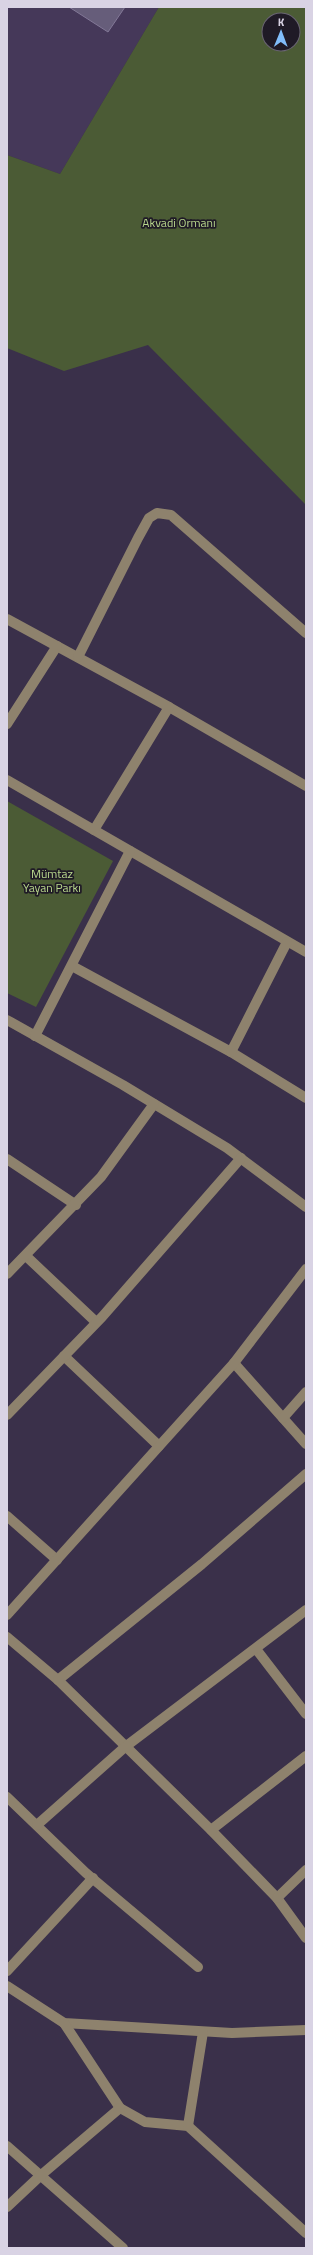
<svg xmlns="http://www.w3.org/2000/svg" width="313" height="2255" viewBox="0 0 313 2255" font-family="'Titillium Web',sans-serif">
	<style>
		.built { fill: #453859 }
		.green { fill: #4b5b35; fill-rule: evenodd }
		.building { fill: #665d7a; stroke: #827897 }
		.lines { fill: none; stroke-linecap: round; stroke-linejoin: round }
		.minor { stroke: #8e826d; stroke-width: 10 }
		.labels { text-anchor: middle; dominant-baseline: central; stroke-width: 3.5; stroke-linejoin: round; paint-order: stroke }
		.park-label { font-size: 12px; fill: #b8d78c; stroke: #1f1a26 }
	</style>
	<rect width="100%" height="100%" fill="#3a304a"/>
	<path class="built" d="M7 7H159L60 174 7 155Z"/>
	<g class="green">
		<path d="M159 7H306V505L148 345 64 371 7 348V155L60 174ZM269 20H293V44H269Z"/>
		<path d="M7 801 113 861 36 1007 7 993Z"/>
	</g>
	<path class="building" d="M69 7H125L108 32Z"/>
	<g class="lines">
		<g class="minor">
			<path d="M7 619 169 707 306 786"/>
			<path d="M78 657 138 538 149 518 157 513 171 515 306 633"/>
			<path d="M7 724 57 646"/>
			<path d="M7 780 306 952"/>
			<path d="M94 830 169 707"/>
			<path d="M72 966 231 1052 306 1098"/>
			<path d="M7 1020 123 1085 227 1148 306 1207"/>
			<path d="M35 1036 130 851"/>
			<path d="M231 1052 287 942"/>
			<path d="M7 1159 76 1205"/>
			<path d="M26 1256 96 1322"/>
			<path d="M7 1274 101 1177 154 1104"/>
			<path d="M64 1356 159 1446"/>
			<path d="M234 1363 306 1444"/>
			<path d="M7 1415 102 1317 241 1158"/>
			<path d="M283 1418 306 1392"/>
			<path d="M7 1516 57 1560"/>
			<path d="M7 1615 234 1363 306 1269"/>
			<path d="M7 1637 58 1680 211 1830 277 1898 306 1938"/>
			<path d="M256 1649 306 1714"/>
			<path d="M58 1680 202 1564 306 1474"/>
			<path d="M7 1797 86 1873 198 1967"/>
			<path d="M37 1825 125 1747 306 1610"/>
			<path d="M211 1830 306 1756"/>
			<path d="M277 1898 306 1870"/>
			<path d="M7 1971 93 1878"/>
			<path d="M7 1986 64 2023 232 2033 306 2030"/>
			<path d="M64 2023 120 2108 145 2122 188 2126 306 2233"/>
			<path d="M188 2126 203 2032"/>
			<path d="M7 2146 123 2248"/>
			<path d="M7 2207 40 2176 120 2108"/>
		</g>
	</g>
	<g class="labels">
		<g class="park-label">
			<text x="179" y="222">Akvadi Ormanı</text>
			<text x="52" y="873">Mümtaz<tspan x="52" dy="14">Yayan Parkı</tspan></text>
		</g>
	</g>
	<rect width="313" height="2255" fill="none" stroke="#d9d3e4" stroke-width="16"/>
	<g transform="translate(281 32) rotate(1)"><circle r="19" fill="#1f1a26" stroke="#696472"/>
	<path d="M0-3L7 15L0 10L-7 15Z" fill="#81bdfa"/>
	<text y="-6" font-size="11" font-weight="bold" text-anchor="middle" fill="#d9d3e4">K</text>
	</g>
</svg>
